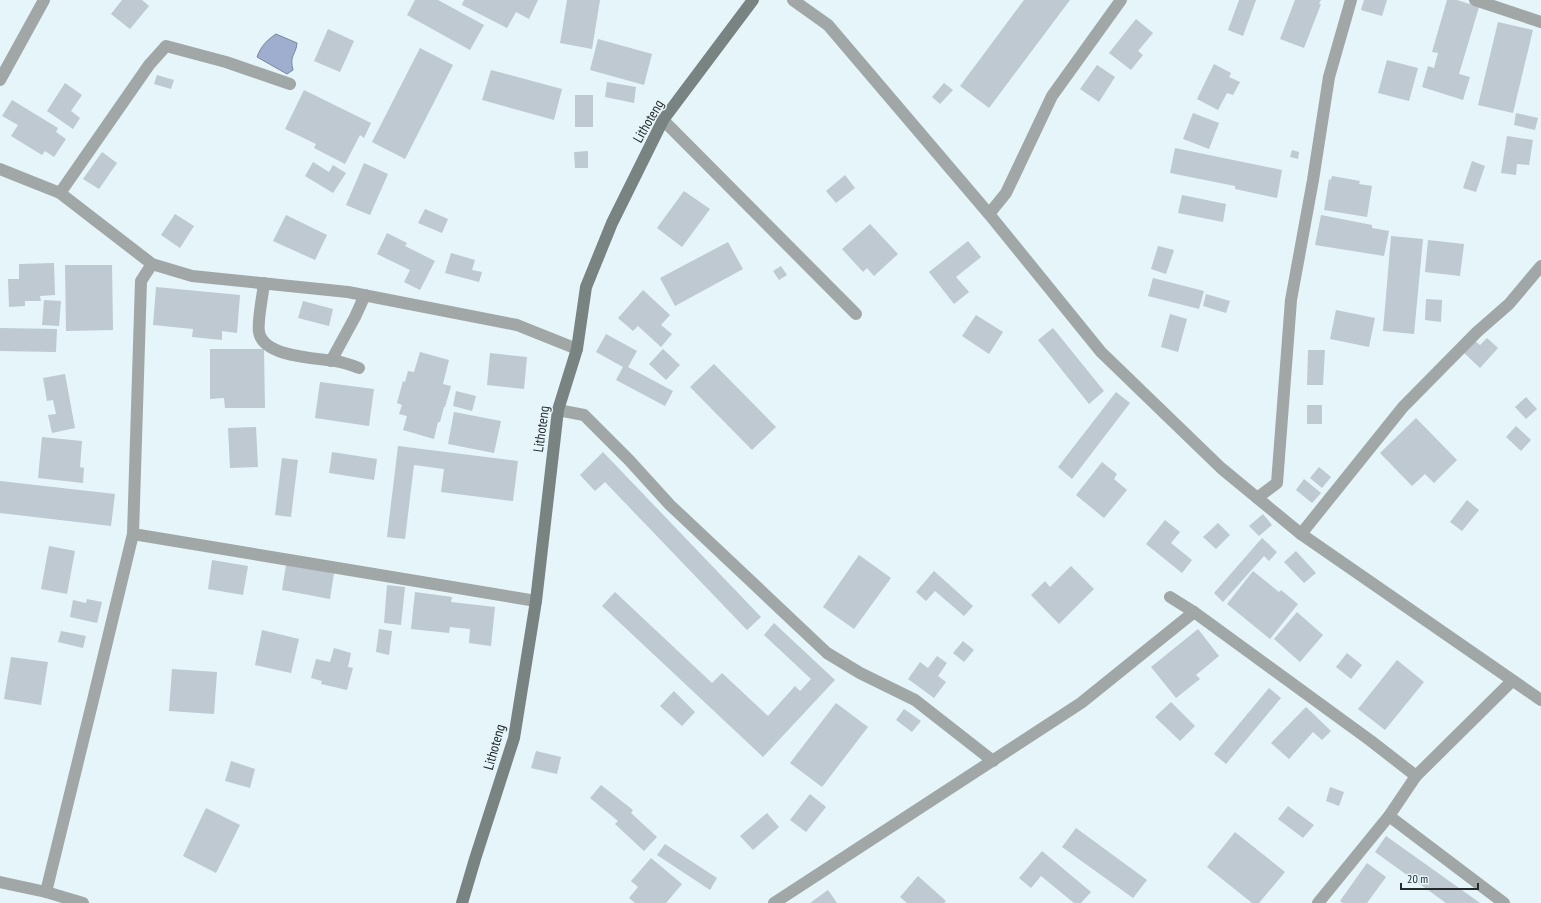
<svg xmlns="http://www.w3.org/2000/svg" width="1541" height="903" viewBox="0 0 1541 903" font-family="'PT Sans Narrow',sans-serif">
	<style>
		.water { fill: #9faece; stroke: #7a869d }
		.building { fill: #bec9d2 }
		.lines { fill: none; stroke-linecap: round; stroke-linejoin: round }
		.lane { stroke: #a0a7a6; stroke-width: 12 }
		.street { stroke: #a0a7a6; stroke-width: 12 }
		.secondary { stroke: #798382; stroke-width: 12 }
		.labels { text-anchor: middle; dominant-baseline: central; stroke-width: 3; stroke-linejoin: round; paint-order: stroke }
		.street-label { font-size: 14px; fill: #242a2c; stroke: #e5f5f9 }
	</style>
	<rect width="100%" height="100%" fill="#e5f5f9"/>
	<path class="water" d="M276 34 297 43C296 55 289 55 293 70L287 74 257 57C261 46 267 40 276 34Z"/>
	<g class="building">
		<path d="M122 0H142L149 6 130 29 111 14Z"/>
		<path d="M415 0H438L484 25 470 50 407 15Z"/>
		<path d="M464 0H538L529 19 516 12 507 28 462 5Z"/>
		<path d="M567 0H600L592 49 560 43Z"/>
		<path d="M1024 0H1070L989 108 960 86Z"/>
		<path d="M1239 0H1256L1243 36 1228 30Z"/>
		<path d="M1295 0H1321L1319 4H1321L1304 48 1280 39Z"/>
		<path d="M1364 0H1387L1382 16 1361 10Z"/>
		<path d="M1447 0H1457L1479 7 1459 74 1470 77 1463 100 1422 87 1428 66 1434 68 1438 53 1432 52Z"/>
		<path d="M1136 19 1153 33 1138 51 1143 55 1131 70 1109 53Z"/>
		<path d="M1498 22 1533 30 1513 113 1478 105Z"/>
		<path d="M328 29 354 41 340 72 314 61Z"/>
		<path d="M598 39 652 54 644 85 590 70Z"/>
		<path d="M420 48 453 65 405 159 372 142Z"/>
		<path d="M1387 60 1418 68 1409 101 1378 93Z"/>
		<path d="M1214 64 1231 73 1229 77 1240 82 1233 95 1227 93 1218 110 1197 99Z"/>
		<path d="M1097 65 1115 77 1099 102 1080 89Z"/>
		<path d="M491 70 562 89 554 120 482 100Z"/>
		<path d="M157 75 174 80 171 89 154 84Z"/>
		<path d="M607 82 636 87 634 103 605 97Z"/>
		<path d="M65 83 82 95 71 111 80 118 73 129 47 111Z"/>
		<path d="M944 83 953 90 940 104 932 97Z"/>
		<path d="M304 90 371 123 364 138 360 135 345 164 314 148 316 144 285 129Z"/>
		<rect x="575" y="95" width="18" height="32"/>
		<path d="M12 100 58 128 56 132 66 139 54 157 45 151 42 155 11 136 18 125 2 116Z"/>
		<path d="M1193 113 1219 123 1209 149 1183 139Z"/>
		<path d="M1516 113 1538 118 1535 130 1514 125Z"/>
		<path d="M1507 136 1533 140 1529 165 1517 164 1516 175 1501 173Z"/>
		<path d="M1175 148 1282 170 1277 198 1235 189V186L1170 173Z"/>
		<path d="M1292 150 1299 152 1298 159 1290 157Z"/>
		<path d="M588 151V168H575L574 152Z"/>
		<path d="M102 152 117 163 99 189 83 179Z"/>
		<path d="M1472 161 1485 166 1476 192 1463 188Z"/>
		<path d="M313 162 329 172 333 165 346 173 333 193 305 176Z"/>
		<path d="M364 163 388 174 370 215 346 205Z"/>
		<path d="M845 175 855 188 836 203 826 191Z"/>
		<path d="M1332 176 1360 181 1359 184 1372 186 1367 217 1324 210 1329 179 1331 180Z"/>
		<path d="M684 191 710 209 682 247 657 228Z"/>
		<path d="M1182 195 1226 204 1223 222 1178 213Z"/>
		<path d="M425 209 448 219 442 233 418 223Z"/>
		<path d="M175 214 194 226 180 248 161 235Z"/>
		<path d="M286 215 327 235 315 260 273 241Z"/>
		<path d="M1321 215 1372 225V228L1389 231 1384 256 1315 245Z"/>
		<path d="M870 224 898 254 874 276 867 268 863 272 842 249Z"/>
		<path d="M387 233 407 243 405 246 435 261 420 290 404 282 410 270 377 254Z"/>
		<path d="M1391 236 1423 239 1414 334 1383 331Z"/>
		<path d="M1428 240 1464 244 1460 276 1425 272Z"/>
		<path d="M968 241 981 257 956 277 969 292 954 304 929 272Z"/>
		<path d="M728 242 743 269 675 306 660 278Z"/>
		<path d="M1158 246 1174 250 1166 274 1151 269Z"/>
		<path d="M451 253 475 260 472 270 482 272 479 282 445 273Z"/>
		<path d="M54 263 55 295 40 296 41 301H25V306L9 307 8 279H19V264Z"/>
		<path d="M65 265H112L113 330 66 331Z"/>
		<path d="M781 266 787 275 779 280 773 271Z"/>
		<path d="M1153 278 1204 291 1199 309 1148 296Z"/>
		<path d="M156 287 240 295 237 333 222 331V340L192 337 193 329 153 325Z"/>
		<path d="M643 290 670 315 661 325 672 334 661 347 638 326 633 331 618 318Z"/>
		<path d="M1206 294 1230 301 1226 313 1203 306Z"/>
		<path d="M1426 299 1442 300 1441 322 1425 320Z"/>
		<path d="M44 300 61 301 59 326 42 325Z"/>
		<path d="M303 301 333 309 329 326 298 318Z"/>
		<path d="M1336 310 1375 318 1369 347 1330 339Z"/>
		<path d="M1170 314 1187 319 1178 352 1161 347Z"/>
		<path d="M976 315 1003 332 989 354 962 336Z"/>
		<path d="M0 328 57 329 56 352 0 351Z"/>
		<path d="M1053 328 1104 391 1089 404 1038 340Z"/>
		<path d="M606 334 637 351 628 367 673 391 665 406 616 380 623 367 596 352Z"/>
		<path d="M1487 338 1498 348 1480 368 1462 351 1473 339 1480 345Z"/>
		<path d="M210 349H264L265 408H225L224 398 210 399Z"/>
		<path d="M663 349 680 365 666 380 649 364Z"/>
		<path d="M1308 350H1325L1323 385H1307Z"/>
		<path d="M420 352 449 360 443 384 451 386 445 407H444L440 422H438L434 439 403 430 407 416 399 414 402 405 397 403 403 381 405 382 408 371 414 372Z"/>
		<path d="M490 353 527 357 524 389 487 385Z"/>
		<path d="M714 364 776 427 752 450 690 387Z"/>
		<path d="M65 374 75 428 52 433 48 415 56 414 53 400 47 401 43 378Z"/>
		<path d="M320 382 374 389 369 426 315 418Z"/>
		<path d="M456 391 476 396 472 411 453 406Z"/>
		<path d="M1116 392 1130 403 1072 479 1058 467Z"/>
		<path d="M1526 397 1537 409 1526 419 1515 407Z"/>
		<rect x="1307" y="405" width="15" height="19"/>
		<path d="M454 412 501 421 494 453 448 444Z"/>
		<path d="M1416 418 1457 460 1434 483 1425 474 1412 486 1380 453Z"/>
		<path d="M1516 426 1531 440 1521 451 1506 437Z"/>
		<path d="M256 427 258 467 230 468 228 428Z"/>
		<path d="M42 437 82 441 80 467 84 468 83 483 38 478Z"/>
		<path d="M398 446 518 461 513 501 441 492 444 469 414 465 405 539 387 537Z"/>
		<path d="M332 452 377 459 374 480 329 473Z"/>
		<path d="M603 452 761 617 747 630 605 482 595 491 580 475Z"/>
		<path d="M282 458 298 460 291 517 275 515Z"/>
		<path d="M1102 462 1117 474 1114 479 1127 490 1104 518 1076 495Z"/>
		<path d="M1319 467 1331 477 1322 488 1310 478Z"/>
		<path d="M1304 479 1321 493 1312 503 1296 490Z"/>
		<path d="M0 481 115 494 111 526 0 513Z"/>
		<path d="M1467 500 1479 510 1462 531 1450 522Z"/>
		<path d="M1263 514 1272 525 1259 536 1249 526Z"/>
		<path d="M1165 520 1180 532 1171 543 1192 560 1182 573 1146 544Z"/>
		<path d="M1218 523 1230 535 1216 549 1203 537Z"/>
		<path d="M1262 538 1277 552 1269 561 1264 556 1223 602 1214 593Z"/>
		<path d="M49 546 75 551 67 594 41 589Z"/>
		<path d="M1296 551 1316 573 1304 583 1284 562Z"/>
		<path d="M859 555 891 578 854 629 823 607Z"/>
		<path d="M212 560 248 566 243 595 208 589Z"/>
		<path d="M286 565 334 573 330 599 282 590Z"/>
		<path d="M1071 566 1094 589 1059 624 1031 595 1045 581 1050 587Z"/>
		<path d="M934 571 973 606 964 616 935 591 926 601 916 592Z"/>
		<path d="M1253 571 1279 592 1281 590 1298 604 1270 639 1227 604Z"/>
		<path d="M387 585 405 587 401 625 384 623Z"/>
		<path d="M415 592 452 597 451 602 495 607 491 646 469 643 470 629 450 627 449 633 411 629Z"/>
		<path d="M615 592 712 683 722 673 768 716 795 686 800 691 811 679 764 635 774 623 835 680 763 757 602 606Z"/>
		<path d="M87 599 102 602 97 623 70 617 73 600 86 603Z"/>
		<path d="M1297 612 1323 635 1300 662 1274 639Z"/>
		<path d="M379 629 392 631 389 655 376 652Z"/>
		<path d="M1198 629 1219 656 1196 675 1200 679 1176 698 1151 667Z"/>
		<path d="M262 630 299 639 291 673 255 665Z"/>
		<path d="M61 631 86 636 83 648 58 642Z"/>
		<path d="M963 641 974 650 964 662 953 653Z"/>
		<path d="M334 648 351 653 348 667 353 668 347 690 321 684 322 681 311 678 316 659 330 662Z"/>
		<path d="M1347 653 1362 665 1351 679 1336 667Z"/>
		<path d="M937 656 947 663 938 676 946 682 934 698 908 679 920 662 928 668Z"/>
		<path d="M11 657 48 662 41 705 4 699Z"/>
		<path d="M1397 660 1424 682 1385 730 1358 709Z"/>
		<path d="M172 669 217 672 214 714 169 711Z"/>
		<path d="M1269 688 1281 698 1226 764 1214 754Z"/>
		<path d="M674 691 695 712 682 726 660 706Z"/>
		<path d="M1171 702 1195 726 1180 741 1155 717Z"/>
		<path d="M836 703 868 727 822 787 790 763Z"/>
		<path d="M1306 707 1331 731 1322 740 1313 732 1289 759 1271 743Z"/>
		<path d="M904 709 921 721 912 732 896 720Z"/>
		<path d="M536 751 561 757 557 774 531 768Z"/>
		<path d="M231 761 255 769 250 788 225 781Z"/>
		<path d="M601 785 633 810 631 813 657 837 644 851 615 824 618 821 590 798Z"/>
		<path d="M1330 787 1344 792 1339 806 1326 801Z"/>
		<path d="M810 794 826 807 806 832 790 820Z"/>
		<path d="M1288 806 1314 825 1303 838 1278 819Z"/>
		<path d="M206 808 240 825 216 873 183 856Z"/>
		<path d="M767 813 779 827 753 850 740 836Z"/>
		<path d="M1076 828 1147 880 1133 898 1062 847Z"/>
		<path d="M1235 832 1285 872 1259 903H1252L1207 867Z"/>
		<path d="M1386 836 1480 903H1446L1375 852Z"/>
		<path d="M665 844 717 878 710 890 657 855Z"/>
		<path d="M1042 851 1091 892 1081 903H1074L1041 876 1031 888 1019 878Z"/>
		<path d="M651 858 682 884 666 903H635L629 898 638 887 631 881Z"/>
		<path d="M1367 863 1386 877 1367 903H1343L1340 901Z"/>
		<path d="M918 876 946 901 944 903H907L900 897Z"/>
		<path d="M828 890 837 903H810Z"/>
	</g>
	<g class="lines">
		<g class="lane">
			<path d="M1475 0 1541 22"/>
			<path d="M663 120 856 314"/>
			<path d="M60 193 149 65 166 46 226 62 290 84"/>
			<path d="M264 283C263 294 257 322 259 332 263 357 315 358 335 361 343 362 351 365 359 368"/>
			<path d="M331 361 355 317 365 295"/>
			<path d="M558 410 584 415 629 460 670 505 827 653 860 673 915 700 993 761"/>
			<path d="M1257 498 1277 483 1291 300 1313 180 1329 77 1351 0"/>
			<path d="M1301 534 1403 407 1477 332 1509 304 1541 266"/>
			<path d="M1170 597 1194 612 1371 741 1416 776"/>
			<path d="M46 892 93 700 133 534"/>
			<path d="M774 903 1081 703 1194 612"/>
		</g>
		<g class="street">
			<path d="M793 0 828 25 989 214 1101 352 1221 468 1301 534 1541 700"/>
			<path d="M0 80 44 0"/>
			<path d="M0 169 60 193 152 264 192 276 348 292 517 325 577 349"/>
			<path d="M989 214 1006 193 1052 96 1121 0"/>
			<path d="M152 264 141 281 133 534 536 601"/>
			<path d="M1389 816 1504 903"/>
			<path d="M0 882 46 892 83 903"/>
			<path d="M1318 903 1389 816 1416 776 1512 681"/>
		</g>
		<path class="secondary" d="M462 903 475 859 514 738 536 601 558 410 577 349 586 287 612 223 663 120 753 0"/>
	</g>
	<g class="labels">
		<g class="street-label">
			<text transform="translate(648 121) rotate(-60)">Lithoteng</text>
			<text transform="translate(541 429) rotate(-82)">Lithoteng</text>
			<text transform="translate(494 747) rotate(-74)">Lithoteng</text>
		</g>
	</g>
	<path d="M1401 883v6h77v-6" fill="none" stroke="#242a2c" stroke-width="2"/>
	<text x="1407" y="883" font-size="12" fill="#242a2c" stroke="#e5f5f9" stroke-width="3" paint-order="stroke">20 m</text>
</svg>
